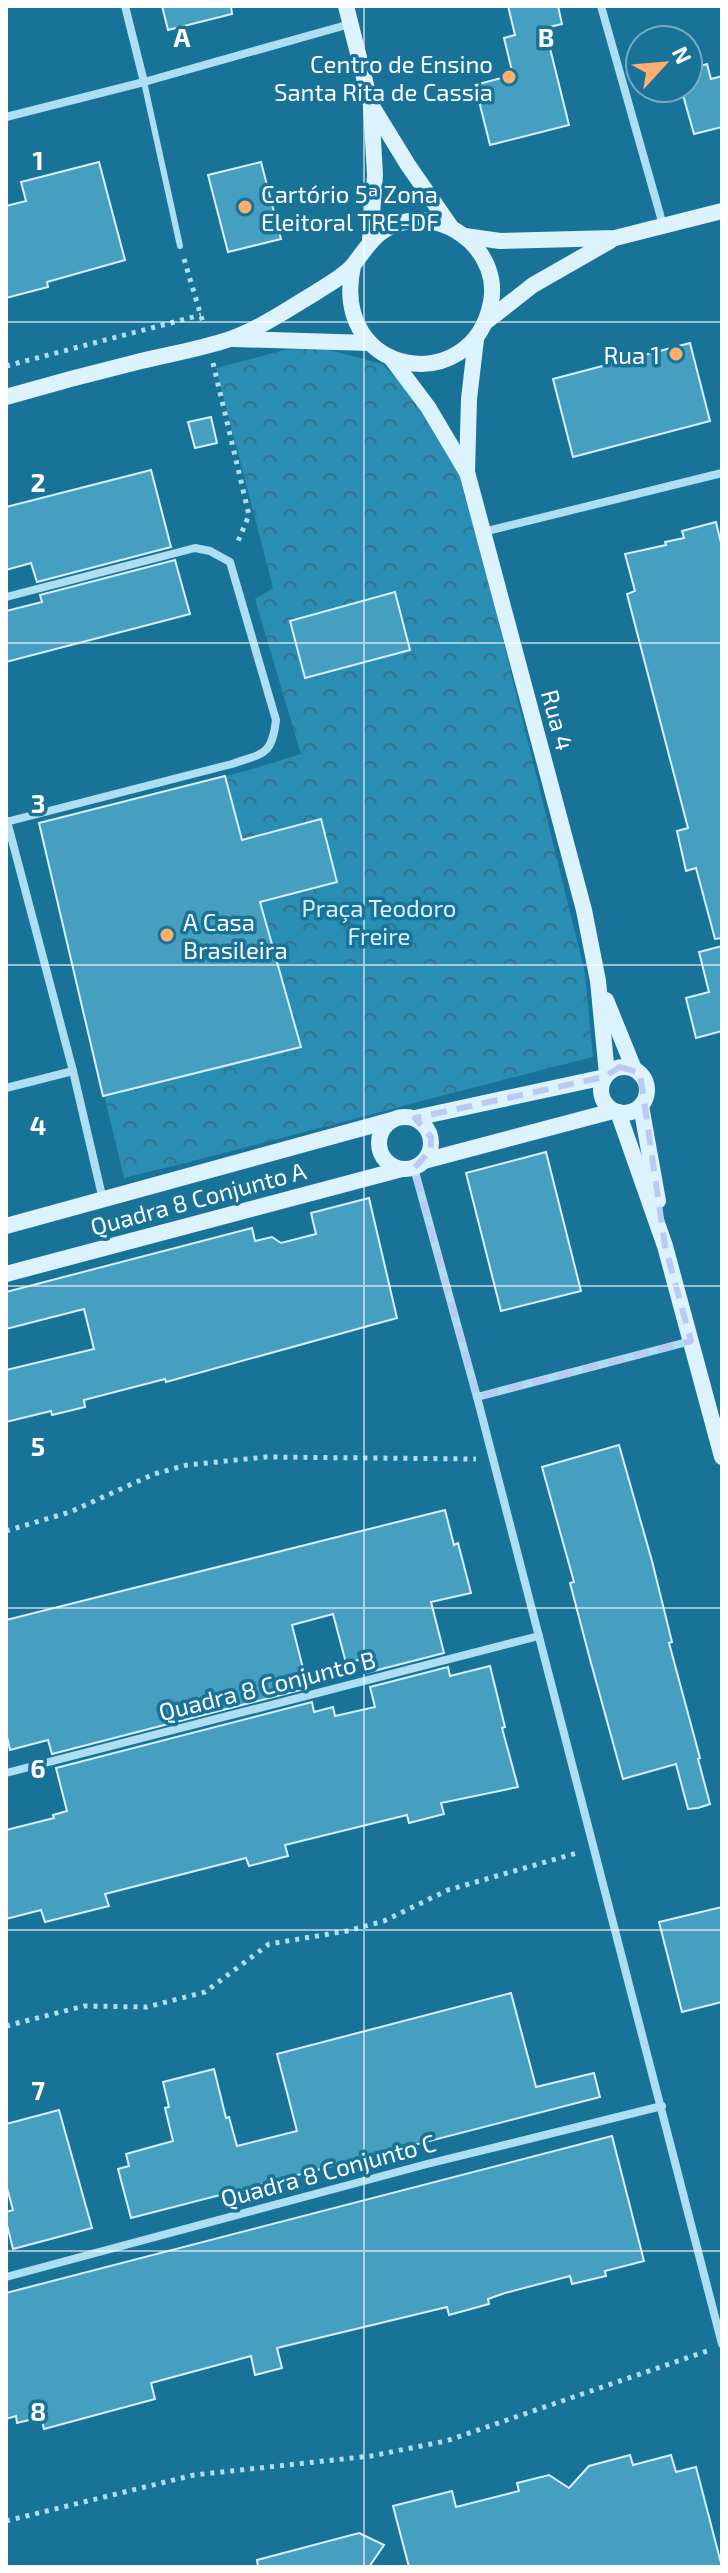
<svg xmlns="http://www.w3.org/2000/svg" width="728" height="2573" viewBox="0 0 728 2573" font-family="'Exo 2',sans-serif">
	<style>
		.forest { fill: url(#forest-crowns) }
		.building { fill: #469ec0; stroke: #d5f1fc; stroke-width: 2 }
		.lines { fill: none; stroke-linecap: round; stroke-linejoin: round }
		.path { stroke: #aedef1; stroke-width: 5; stroke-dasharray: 4 6; stroke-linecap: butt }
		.lane { stroke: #aedef1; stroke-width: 6 }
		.street { stroke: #aedef1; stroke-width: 8 }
		.secondary { stroke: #dcf2fc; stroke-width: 16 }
		.marked { fill: none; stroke: #bbcaf3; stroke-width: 6; stroke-dasharray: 16 10; stroke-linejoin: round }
		.grid { fill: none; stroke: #fff; stroke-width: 2; stroke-opacity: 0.55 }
		.poi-dot { fill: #ffae6e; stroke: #197398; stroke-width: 3 }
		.labels { text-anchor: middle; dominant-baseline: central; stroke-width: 7; stroke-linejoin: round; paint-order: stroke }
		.poi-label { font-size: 24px; fill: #fff; stroke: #197398; text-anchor: end }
		.street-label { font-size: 24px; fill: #fff; stroke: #197398 }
		.park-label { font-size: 24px; fill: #d5f1fc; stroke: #197398 }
		.grid-label { font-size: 26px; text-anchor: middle; font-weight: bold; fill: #fff; stroke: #197398; stroke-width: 7; stroke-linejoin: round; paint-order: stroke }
	</style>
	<defs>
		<pattern id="forest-crowns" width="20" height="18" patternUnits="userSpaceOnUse" patternTransform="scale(2)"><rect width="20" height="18" fill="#298db4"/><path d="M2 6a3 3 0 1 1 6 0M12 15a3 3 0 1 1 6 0" fill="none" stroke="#37738a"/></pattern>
	</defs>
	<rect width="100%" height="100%" fill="#197398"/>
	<path class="forest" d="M322 348 382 364 421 404 459 462 585 973 593 1057C436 1096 281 1140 124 1178L39 823 246 771 301 754 255 599 273 588 216 368 285 350Z"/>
	<g class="building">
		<path d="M162 6H231L232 14 168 30Z"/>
		<path d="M508 6H558L562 24 545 28 569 125 490 145 475 85 513 75 504 38 515 35Z"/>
		<path d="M707 64 711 79 722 76V127L694 134 681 88H688V70Z"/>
		<path d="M99 162 125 260 47 282 48 287 6 298V206L26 201 21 182Z"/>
		<path d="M261 162 281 239 228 252 208 175Z"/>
		<path d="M690 343 710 421 573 457 553 379Z"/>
		<path d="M211 417 217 443 195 448 188 422Z"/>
		<path d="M151 470 171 547 37 582 31 563 6 570V507Z"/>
		<path d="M716 522 722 547V938L715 939 696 868 686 871 677 831 688 828 627 594 635 591 625 554 666 545 665 542 684 538 682 531Z"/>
		<path d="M175 560 190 614 6 662V611L42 602 40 595Z"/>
		<path d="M395 592 410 650 305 678 290 621Z"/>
		<path d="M225 776 242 840 321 819 337 882 260 902 301 1047 103 1096 39 823Z"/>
		<path d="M722 946V1031L696 1038 686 998 709 992 699 952Z"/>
		<path d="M546 1152 581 1291 501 1311 466 1173Z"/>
		<path d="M369 1198 397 1318 166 1382 165 1379 84 1400 85 1407 52 1415 51 1411 6 1422V1370L94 1349 84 1309 6 1329V1292L252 1228 255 1241 272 1237 281 1243 316 1234 311 1213Z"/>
		<path d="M619 1445 652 1561 672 1642 669 1643 700 1758 698 1759 710 1804 698 1808 688 1809 676 1764 623 1779 591 1663 570 1583 574 1582 542 1467Z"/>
		<path d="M445 1510 454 1545 458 1543 471 1593 431 1602 444 1653 366 1673 363 1659 346 1663 333 1614 292 1625 308 1688 52 1754 48 1740 10 1750 6 1732V1620Z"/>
		<path d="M490 1666 505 1727 502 1728 518 1787 441 1803 444 1814 409 1823 407 1815 285 1845 288 1856 249 1866 246 1858 105 1894 109 1906 45 1922 41 1910 6 1919V1830L54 1818 53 1815 67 1811 56 1768 312 1702 314 1712 333 1707 335 1716 375 1707 370 1687 448 1667 450 1676Z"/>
		<path d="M722 1907V2002L682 2012 659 1922Z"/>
		<path d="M511 1993 536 2087 594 2073 600 2097 131 2218 118 2169 129 2166 126 2154 173 2141 165 2108 169 2107 163 2082 214 2069 226 2118 229 2117 237 2146 297 2131 277 2054Z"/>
		<path d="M59 2110 92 2228 13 2249 6 2221V2212L13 2210 6 2184V2124Z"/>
		<path d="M612 2136 644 2261 605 2271 606 2276 572 2284 570 2276 505 2293 488 2299 489 2304 449 2315 447 2307 277 2348 282 2368 255 2375 251 2356 151 2383 155 2399 44 2429 41 2417 17 2423 16 2416 6 2419V2293Z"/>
		<path d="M630 2455 633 2465 671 2455 676 2472 696 2467 722 2567H409L393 2506 452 2491 456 2507 519 2491 517 2483 549 2475 569 2488 589 2466Z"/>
		<path d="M359 2533 384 2545 369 2567H258L257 2560Z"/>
	</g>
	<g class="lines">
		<g class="path">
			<path d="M184 259 204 326"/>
			<path d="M213 363 249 515 236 546"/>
			<path d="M6 366 201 315"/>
			<path d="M6 1531 70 1512 154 1474 187 1465 266 1457 476 1459"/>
			<path d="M6 2026 84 2006 147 2007 205 1992 269 1944 347 1931 384 1921 448 1890 577 1853"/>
			<path d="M6 2521 194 2475 371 2456 446 2441 710 2350"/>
		</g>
		<path class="lane" d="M144 82 180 246"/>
		<g class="street">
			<path d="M125 6 144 82"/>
			<path d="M601 6 663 225"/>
			<path d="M6 117 144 82 350 24"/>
			<path d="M483 532 722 473"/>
			<path d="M6 597 195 548 210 551 230 562 276 720C272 756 263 753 232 764L6 822"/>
			<path d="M7 821 73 1071 103 1200"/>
			<path d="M6 1088 73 1071"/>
			<path d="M414 1168 477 1397 722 2344"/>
			<path d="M477 1397 691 1341"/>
			<path d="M6 1773 539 1636"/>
			<path d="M6 2277 427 2164 662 2106"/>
		</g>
		<g class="secondary">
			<path d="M346 6 371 105 375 175 370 240"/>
			<path d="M373 108 408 165 451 227"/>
			<path d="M465 236 500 241 615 238 722 211"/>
			<path d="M487 321 533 285 610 241"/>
			<path d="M233 339 370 343"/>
			<path d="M476 339 469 399 467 472 584 910 598 981 607 1074"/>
			<path d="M391 358 428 407 466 471"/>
			<path d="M6 397C51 384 96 372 141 361 170 354 201 349 230 339 259 329 288 309 315 293 327 285 346 275 354 264 370 243 379 226 409 221 453 214 500 255 491 302 473 399 329 378 353 266"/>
			<path d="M606 1000 634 1069"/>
			<circle cx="624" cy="1090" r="23"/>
			<path d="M641 1106 658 1201"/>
			<path d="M618 1112 665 1246 722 1457"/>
			<circle cx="405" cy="1143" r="26"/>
			<path d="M415 1118 605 1077"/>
			<path d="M424 1161 613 1111"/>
			<path d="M6 1226 392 1120"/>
			<path d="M6 1274 402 1169"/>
		</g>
	</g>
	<path class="marked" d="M620 1067 640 1073 665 1246 691 1341 477 1397 414 1168 431 1150V1137L415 1118 604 1077Z"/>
	<path class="grid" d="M364 6V2567M6 322H722M6 643H722M6 965H722M6 1286H722M6 1608H722M6 1930H722M6 2251H722"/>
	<g class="poi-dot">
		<circle cx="509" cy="77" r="8"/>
		<circle cx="245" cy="207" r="8"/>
		<circle cx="676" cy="354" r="8"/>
		<circle cx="167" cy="935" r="8"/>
	</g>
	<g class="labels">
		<g class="poi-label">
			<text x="493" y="63">Centro de Ensino<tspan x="493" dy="28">Santa Rita de Cassia</tspan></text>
			<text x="261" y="193" text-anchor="start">Cartório 5ª Zona<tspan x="261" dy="28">Eleitoral TRE-DF</tspan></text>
			<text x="660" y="354">Rua 1</text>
			<text x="183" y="921" text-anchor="start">A Casa<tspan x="183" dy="28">Brasileira</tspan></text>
		</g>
		<g class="street-label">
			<text transform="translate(558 720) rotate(75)">Rua 4</text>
			<text transform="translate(198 1198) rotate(-15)">Quadra 8 Conjunto A</text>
			<text transform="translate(267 1685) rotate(-14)">Quadra 8 Conjunto B</text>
			<text transform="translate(328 2170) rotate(-15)">Quadra 8 Conjunto C</text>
		</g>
		<g class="park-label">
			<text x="379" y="907">Praça Teodoro<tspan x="379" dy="28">Freire</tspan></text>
		</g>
	</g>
	<g class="grid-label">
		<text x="182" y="47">A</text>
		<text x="546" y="47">B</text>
		<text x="38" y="170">1</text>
		<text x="38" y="492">2</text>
		<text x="38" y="813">3</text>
		<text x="38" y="1135">4</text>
		<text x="38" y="1456">5</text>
		<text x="38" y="1778">6</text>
		<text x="38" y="2100">7</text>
		<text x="38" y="2421">8</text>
	</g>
	<rect width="728" height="2573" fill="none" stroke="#ffffff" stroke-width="16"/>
	<g transform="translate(664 64) rotate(64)"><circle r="38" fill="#197398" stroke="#75abc1" stroke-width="2"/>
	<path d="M0-6L14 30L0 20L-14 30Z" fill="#ffae6e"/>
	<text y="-12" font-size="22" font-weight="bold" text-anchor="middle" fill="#ffffff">N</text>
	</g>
</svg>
